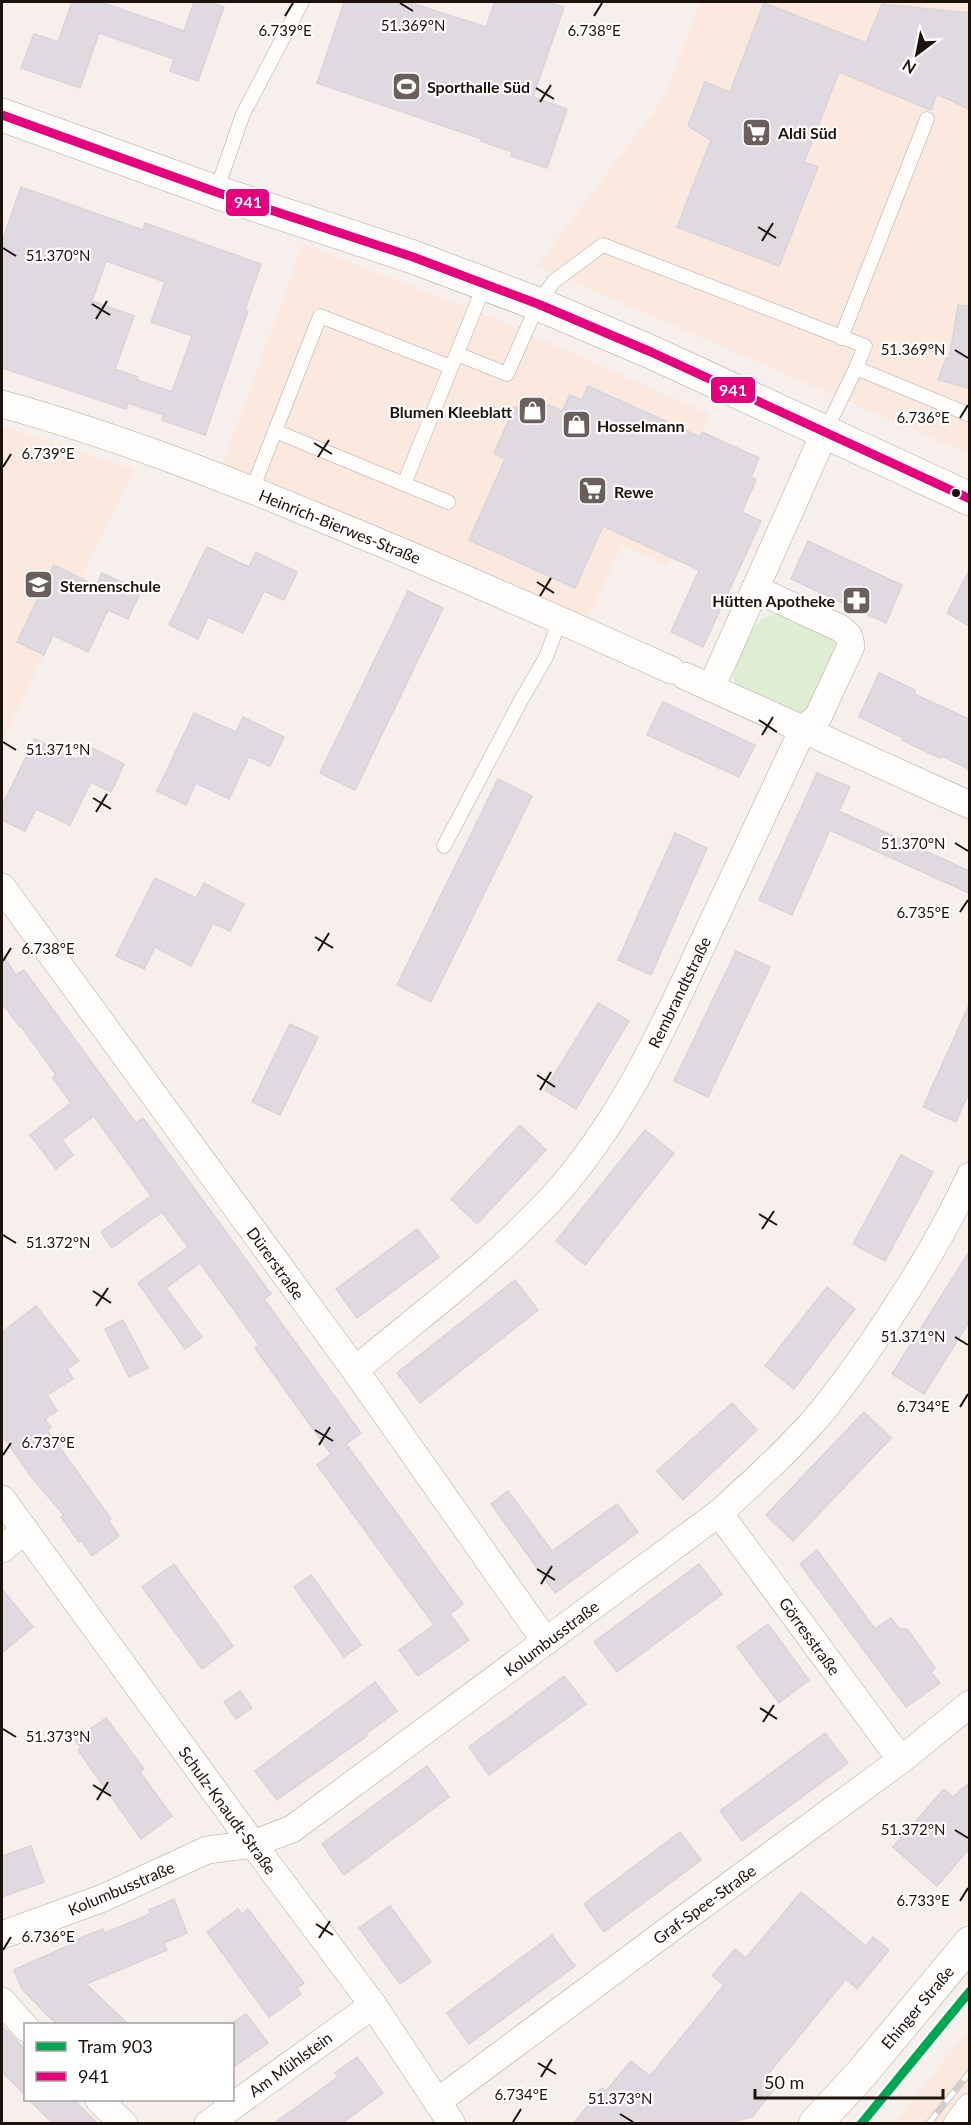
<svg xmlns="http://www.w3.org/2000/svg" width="971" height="2125" viewBox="0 0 971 2125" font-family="Lato,sans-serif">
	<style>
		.built { fill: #fbe9df }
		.green { fill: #dfedd2 }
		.building { fill: #dfdadf; stroke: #d8d4d8; stroke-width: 1.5; fill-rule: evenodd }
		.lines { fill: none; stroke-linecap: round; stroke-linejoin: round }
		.lane-casing { stroke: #b0a6a1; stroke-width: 15 }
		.street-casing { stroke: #b0a6a1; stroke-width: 28 }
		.secondary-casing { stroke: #b0a6a1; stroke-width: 34 }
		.lane { stroke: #fefdfc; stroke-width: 14 }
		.street { stroke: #fefdfc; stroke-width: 27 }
		.secondary { stroke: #fefdfc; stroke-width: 33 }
		.rail-casing { stroke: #d1cecd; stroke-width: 7 }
		.rail { stroke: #fff; stroke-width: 4.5; stroke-dasharray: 14; stroke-linecap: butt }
		.bus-1-casing { stroke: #fff; stroke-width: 14 }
		.bus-1 { stroke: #e5007d; stroke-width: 9 }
		.tram-1-casing { stroke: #fff; stroke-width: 14 }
		.tram-1 { stroke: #00a651; stroke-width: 9 }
		.ticks { fill: none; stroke: #1e120c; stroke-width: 2 }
		.bus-dot { fill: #1e120c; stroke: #fff; stroke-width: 2 }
		.labels { text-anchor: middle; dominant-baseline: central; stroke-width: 4.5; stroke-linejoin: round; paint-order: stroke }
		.poi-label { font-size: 16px; font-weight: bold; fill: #1e120c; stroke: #fff; text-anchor: start }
		.street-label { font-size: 16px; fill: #1e120c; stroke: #fff }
		.ticks-label { font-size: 15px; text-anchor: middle; fill: #1e120c; stroke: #fff; stroke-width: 4.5; stroke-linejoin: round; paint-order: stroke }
		.line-badge { stroke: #fff; stroke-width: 2 }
		.badge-label { font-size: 16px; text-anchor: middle; font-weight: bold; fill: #fff }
	</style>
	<rect width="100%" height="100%" fill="#f7efeb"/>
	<g class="built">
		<path d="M700 2H969V454L537 266 664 98Z"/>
		<path d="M303 244 493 318 710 414 693 452 700 490 667 565 622 545 587 620 222 467Z"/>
		<path d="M2 426 134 469 2 741Z"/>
		<path d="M969 2030V2123H894Z"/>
	</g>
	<path class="green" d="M773 614 785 615 830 637 837 648 813 707 804 712 795 714C777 706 733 697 733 673 733 665 740 655 743 647 751 631 755 620 773 614Z"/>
	<g class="building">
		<path d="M72 2H101L184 31 194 2H210L224 7 198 81 170 71 174 59 99 33 80 88 21 68 34 34 58 42Z"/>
		<path d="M344 2H408L486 27 495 2H548L564 7 533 97 567 109 547 168 511 156 512 152 481 141 482 139 317 83Z"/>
		<path d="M764 3 866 43 882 4 969 13V109L937 94 931 110 839 72 804 162 818 167 779 266 677 227 711 140 688 126 705 82 730 92Z"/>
		<path d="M21 187 143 230 145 223 261 264 245 310 248 311 205 435 162 420 164 415 128 403 126 409 2 368V242ZM106 261 165 282 151 322 192 336 172 392 137 380 138 377 115 369 134 316 92 301Z"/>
		<path d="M958 305 969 306V388L938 380 946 358 949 359Z"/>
		<path d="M588 386 700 437 702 432 759 458 751 477 756 480 742 512 761 521 703 647 671 632 699 570 603 526 575 588 469 540 505 459 494 453 514 408 535 399 562 411 570 395 582 400Z"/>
		<path d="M808 541 902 585 886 623 791 579Z"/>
		<path d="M207 547 249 567 256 552 297 572 284 600 264 591 243 633 208 617 198 639 169 625Z"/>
		<path d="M54 565 96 586 102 573 141 591 128 619 108 610 88 652 53 635 44 655 17 642Z"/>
		<path d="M969 571V626L947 613Z"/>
		<path d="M408 591 443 608 355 790 320 773Z"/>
		<path d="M879 673 915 690 914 694 969 719V769L942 756 940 758 916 747 902 740 903 738 859 717Z"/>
		<path d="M663 702 755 745 739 777 647 735Z"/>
		<path d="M194 713 236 732 243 717 284 737 270 766 249 757 229 799 196 783 186 805 157 791Z"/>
		<path d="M35 739 77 760 84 744 124 764 111 792 91 782 70 825 36 809 25 831 2 820V806Z"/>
		<path d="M817 773 850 787 839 811 969 871V893L830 830 792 915 759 900Z"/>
		<path d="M498 779 532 796 431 1002 397 985Z"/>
		<path d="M675 833 707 848 651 975 618 960Z"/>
		<path d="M155 878 196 898 204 883 244 904 230 931 213 923 191 966 155 947 144 969 116 956Z"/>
		<path d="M736 951 770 967 708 1097 674 1081Z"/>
		<path d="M2 954 16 975 24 970 136 1123 143 1118 271 1294 264 1299 361 1433 346 1444 463 1604 450 1614 469 1640 418 1676 399 1650 434 1625 317 1465 331 1454 255 1348 259 1345 200 1263 166 1288 202 1337 185 1349 138 1283 188 1247 162 1212 112 1248 101 1232 151 1196 94 1116 62 1140 73 1155 56 1169 30 1135 71 1103 53 1078 56 1075 21 1026 20 1027 2 1003Z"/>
		<path d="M598 1003 629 1021 576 1109 545 1090Z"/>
		<path d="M969 1005V1092L956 1122 923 1107Z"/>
		<path d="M290 1024 318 1037 280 1115 252 1102Z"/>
		<path d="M520 1125 546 1150 477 1224 451 1199Z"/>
		<path d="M645 1130 674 1153 585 1265 556 1241Z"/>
		<path d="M901 1155 933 1172 885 1261 853 1244Z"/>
		<path d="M417 1229 439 1257 357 1318 336 1289Z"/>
		<path d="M969 1252V1322L924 1394 892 1374Z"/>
		<path d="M515 1280 538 1310 420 1403 397 1373Z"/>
		<path d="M827 1287 855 1309 794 1389 765 1366Z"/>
		<path d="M36 1306 79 1361 67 1369 73 1379 47 1395 57 1411 45 1419 51 1427 47 1430 111 1519 109 1521 119 1536 92 1556 82 1541 79 1542 61 1517 64 1515 33 1479 2 1435V1332Z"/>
		<path d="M123 1320 148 1368 129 1377 105 1329Z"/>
		<path d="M732 1403 757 1430 683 1500 657 1471Z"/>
		<path d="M864 1412 891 1438 793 1541 766 1515Z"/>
		<path d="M508 1491 552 1551 617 1504 638 1532 555 1593 491 1504Z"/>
		<path d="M817 1550 875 1629 891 1618 899 1629H907L935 1668 931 1672 940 1683 906 1707 800 1564Z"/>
		<path d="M174 1564 233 1646 202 1669 142 1587Z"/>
		<path d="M699 1564 722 1594 617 1672 594 1642Z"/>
		<path d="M311 1575 361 1645 344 1657 294 1587Z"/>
		<path d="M2 1589 33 1627 2 1653Z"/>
		<path d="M768 1624 809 1680 779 1703 737 1647Z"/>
		<path d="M564 1676 586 1704 489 1775 469 1747Z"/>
		<path d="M375 1682 397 1711 366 1734 367 1736 277 1800 255 1771Z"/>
		<path d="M240 1691 252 1708 236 1719 224 1702Z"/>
		<path d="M106 1718 144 1769 140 1772 172 1816 141 1839 78 1750 81 1748 75 1740Z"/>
		<path d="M825 1733 848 1763 742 1841 720 1811Z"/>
		<path d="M427 1766 449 1797 344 1875 322 1844Z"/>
		<path d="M969 1783V1849L937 1886 893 1847 944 1789 953 1797Z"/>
		<path d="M680 1832 701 1860 604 1932 584 1904Z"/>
		<path d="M31 1846 44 1882 2 1897V1856Z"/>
		<path d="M801 1892 866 1946 873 1937 889 1950 857 1989 846 1979 764 2079 775 2088 752 2117 723 2124H573L602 2088 606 2091 631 2061 650 2076 724 1985 712 1976 735 1949 746 1958Z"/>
		<path d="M174 1899 187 1933 164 1943 167 1950 86 1984 129 2025H57L22 1989 14 1970 79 1941 78 1939 103 1929 105 1933 150 1914 149 1910Z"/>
		<path d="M390 1906 431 1962 400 1984 359 1928Z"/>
		<path d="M238 1909 242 1914 248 1909 304 1983 297 1988 301 1994 269 2017 207 1932Z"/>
		<path d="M552 1935 575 1966 469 2044 447 2013Z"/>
		<path d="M246 2014 268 2043 232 2068V2023Z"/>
		<path d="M2 2026 26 2050V2096L2 2072Z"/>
		<path d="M357 2057 383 2093 341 2124H273L338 2077 335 2073Z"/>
		<path d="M29 2100H74L98 2124H54Z"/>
	</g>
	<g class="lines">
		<defs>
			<g id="lane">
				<path d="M216 192 243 114 302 2"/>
				<path d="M841 338 927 119"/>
				<path d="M457 354 507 374 538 304 554 281 603 245 865 346 856 368 970 415"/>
				<path d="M275 431 448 502"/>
				<path d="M825 432 856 368"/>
				<path d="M404 484 485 284"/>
				<path d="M252 490 320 316 451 367"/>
				<path d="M444 846 520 702 546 657 560 620"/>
			</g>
			<g id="street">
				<path d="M2 404C114 435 222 477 330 522 445 569 558 619 671 670"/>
				<path d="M685 676 970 805"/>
				<path d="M711 688 825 432"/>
				<path d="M2 887 355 1370 546 1642"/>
				<path d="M355 1370C422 1314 494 1261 553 1197 619 1124 660 1035 701 947 735 874 769 801 803 729L818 717 851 646 849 636 840 628 755 589"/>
				<path d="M2 1499 253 1844 373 2005 452 2124"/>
				<path d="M719 1513 901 1760"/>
				<path d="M2 1549 25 1530"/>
				<path d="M2 1935 103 1898 207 1850 253 1844 292 1829 719 1513C751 1484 782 1456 811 1424 833 1400 852 1372 871 1345 908 1291 943 1235 970 1176"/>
				<path d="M2 2001 26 2028"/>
				<path d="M99 2100 124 2124"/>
				<path d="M437 2102 674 1926 901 1760 970 1704"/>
				<path d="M208 2124 373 2005"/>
				<path d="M957 2124 970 2107"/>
			</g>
			<g id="secondary">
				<path d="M2 115 216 192 413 257 538 304 651 352 970 499"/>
				<path d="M815 2124 862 2073 970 1943"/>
			</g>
		</defs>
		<use href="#lane" class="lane-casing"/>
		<use href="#street" class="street-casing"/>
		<use href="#secondary" class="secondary-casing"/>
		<use href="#lane" class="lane"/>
		<use href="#street" class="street"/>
		<use href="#secondary" class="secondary"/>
		<defs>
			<path id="rail" d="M928 2124 970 2072"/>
		</defs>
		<use href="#rail" class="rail-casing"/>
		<use href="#rail" class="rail"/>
		<defs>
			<path id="bus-1" d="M2 115 216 192 413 257 538 304 651 352 970 499"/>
		</defs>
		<use href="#bus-1" class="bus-1-casing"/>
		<use href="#bus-1" class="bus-1"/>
		<defs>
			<path id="tram-1" d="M861 2124 970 1991"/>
		</defs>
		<use href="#tram-1" class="tram-1-casing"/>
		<use href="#tram-1" class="tram-1"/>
	</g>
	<path class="ticks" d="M400 3 413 11M285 16 293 3M594 16 602 3M536 88 554 99M540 102 551 85M758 227 776 238M762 241 773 223M3 248 16 256M92 304 110 315M96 319 107 301M955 350 968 358M960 418 968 405M314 443 332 454M318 457 329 440M3 467 11 454M537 582 554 593M540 596 551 578M759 720 777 732M762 735 773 717M3 742 16 750M93 798 111 809M96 812 107 794M955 843 968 851M960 912 968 900M315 937 333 948M318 951 329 933M3 961 11 948M537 1075 555 1087M540 1090 551 1072M759 1214 777 1225M762 1229 774 1211M3 1235 16 1243M93 1291 111 1303M96 1306 108 1288M955 1337 968 1345M960 1407 968 1394M315 1430 333 1441M319 1445 330 1427M3 1455 11 1443M537 1569 555 1580M541 1584 552 1566M760 1708 777 1719M763 1722 774 1705M3 1729 16 1737M93 1785 111 1796M97 1800 108 1782M955 1830 968 1838M960 1901 968 1888M316 1924 333 1935M319 1938 330 1921M3 1950 11 1937M538 2063 556 2074M541 2077 552 2059M620 2114 633 2122M513 2122 521 2109"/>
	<defs>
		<symbol id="stadium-square" viewBox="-11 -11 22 22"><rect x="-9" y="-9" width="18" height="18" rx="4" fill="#6a5f5a" stroke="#fff"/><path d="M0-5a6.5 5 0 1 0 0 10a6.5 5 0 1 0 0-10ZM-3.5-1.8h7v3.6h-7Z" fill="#fff"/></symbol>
		<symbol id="supermarket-square" viewBox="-11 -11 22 22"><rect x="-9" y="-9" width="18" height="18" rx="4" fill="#6a5f5a" stroke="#fff"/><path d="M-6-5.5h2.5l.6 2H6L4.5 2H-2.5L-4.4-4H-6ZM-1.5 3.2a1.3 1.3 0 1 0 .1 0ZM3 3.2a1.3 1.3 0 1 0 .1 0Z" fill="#fff"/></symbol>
		<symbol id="shop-square" viewBox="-11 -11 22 22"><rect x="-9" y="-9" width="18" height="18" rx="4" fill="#6a5f5a" stroke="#fff"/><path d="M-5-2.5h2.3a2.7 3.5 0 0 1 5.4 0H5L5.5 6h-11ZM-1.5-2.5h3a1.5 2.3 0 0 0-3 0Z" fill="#fff"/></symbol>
		<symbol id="school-square" viewBox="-11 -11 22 22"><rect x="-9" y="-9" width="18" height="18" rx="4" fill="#6a5f5a" stroke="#fff"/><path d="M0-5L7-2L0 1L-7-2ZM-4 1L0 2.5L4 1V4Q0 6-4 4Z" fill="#fff"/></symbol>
		<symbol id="pharmacy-square" viewBox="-11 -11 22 22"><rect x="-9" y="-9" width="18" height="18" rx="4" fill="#6a5f5a" stroke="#fff"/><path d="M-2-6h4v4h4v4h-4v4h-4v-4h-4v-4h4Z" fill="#fff"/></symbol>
	</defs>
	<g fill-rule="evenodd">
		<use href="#stadium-square" x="390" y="70" width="33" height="33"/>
		<use href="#supermarket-square" x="740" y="116" width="33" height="33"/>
		<use href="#shop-square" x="516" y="394" width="33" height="33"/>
		<use href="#shop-square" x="560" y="408" width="33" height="33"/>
		<use href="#supermarket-square" x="576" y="474" width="33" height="33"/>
		<use href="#school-square" x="22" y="568" width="33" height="33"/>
		<use href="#pharmacy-square" x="840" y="584" width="33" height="33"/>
	</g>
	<circle class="bus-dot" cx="956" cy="493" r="5"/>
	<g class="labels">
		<g class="poi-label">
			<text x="427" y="86">Sporthalle Süd</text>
			<text x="778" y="132">Aldi Süd</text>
			<text x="512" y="411" text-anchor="end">Blumen Kleeblatt</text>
			<text x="597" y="425">Hosselmann</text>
			<text x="614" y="491">Rewe</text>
			<text x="60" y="585">Sternenschule</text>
			<text x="835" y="600" text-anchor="end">Hütten Apotheke</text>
		</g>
		<g class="street-label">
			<text transform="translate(340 526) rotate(22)">Heinrich-Bierwes-Straße</text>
			<text transform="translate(679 992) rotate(-64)">Rembrandtstraße</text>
			<text transform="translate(276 1263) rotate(54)">Dürerstraße</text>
			<text transform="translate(810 1636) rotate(54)">Görresstraße</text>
			<text transform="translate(551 1638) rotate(-37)">Kolumbusstraße</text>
			<text transform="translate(228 1810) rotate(54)">Schulz-Knaudt-Straße</text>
			<text transform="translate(121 1888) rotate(-23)">Kolumbusstraße</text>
			<text transform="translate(704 1904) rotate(-36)">Graf-Spee-Straße</text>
			<text transform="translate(917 2007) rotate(-50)">Ehinger Straße</text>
			<text transform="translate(290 2064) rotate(-36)">Am Mühlstein</text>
		</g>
	</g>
	<g class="ticks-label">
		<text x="413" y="31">51.369°N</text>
		<text x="285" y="36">6.739°E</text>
		<text x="594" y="36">6.738°E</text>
		<text x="58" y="261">51.370°N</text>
		<text x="913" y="355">51.369°N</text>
		<text x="923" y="423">6.736°E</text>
		<text x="48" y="459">6.739°E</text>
		<text x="58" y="755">51.371°N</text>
		<text x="913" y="849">51.370°N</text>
		<text x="923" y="918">6.735°E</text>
		<text x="48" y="954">6.738°E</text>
		<text x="58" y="1248">51.372°N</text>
		<text x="913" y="1342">51.371°N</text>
		<text x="923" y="1412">6.734°E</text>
		<text x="48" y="1448">6.737°E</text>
		<text x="58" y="1742">51.373°N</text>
		<text x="913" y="1835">51.372°N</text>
		<text x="923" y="1906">6.733°E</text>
		<text x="48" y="1942">6.736°E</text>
		<text x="521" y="2100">6.734°E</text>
		<text x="620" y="2104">51.373°N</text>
	</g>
	<g class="line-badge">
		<rect x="225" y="188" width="45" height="29" rx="6" fill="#e5007d"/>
		<rect x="710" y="376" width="46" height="28" rx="6" fill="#e5007d"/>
	</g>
	<g class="badge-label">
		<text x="248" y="208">941</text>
		<text x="733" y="396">941</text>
	</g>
	<rect width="971" height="2125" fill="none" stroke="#1e120c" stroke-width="6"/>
	<rect x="24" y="2023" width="210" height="78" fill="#ffffff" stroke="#a5a09e" stroke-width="1.5"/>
	<rect x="36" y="2042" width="30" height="9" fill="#00a651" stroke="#a5a09e" stroke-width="1.5"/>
	<text x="78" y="2053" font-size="18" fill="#1e120c">Tram 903</text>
	<rect x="36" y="2072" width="30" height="9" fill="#e5007d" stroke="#a5a09e" stroke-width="1.5"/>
	<text x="78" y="2083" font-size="18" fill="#1e120c">941</text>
	<g transform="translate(917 54) rotate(212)" stroke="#ffffff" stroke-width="4.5" paint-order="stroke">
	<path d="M0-4.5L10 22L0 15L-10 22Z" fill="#1e120c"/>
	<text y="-9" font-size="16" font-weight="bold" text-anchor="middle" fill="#1e120c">N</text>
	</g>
	<path d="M755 2089v9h188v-9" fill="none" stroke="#1e120c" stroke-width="3"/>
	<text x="764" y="2089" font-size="18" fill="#1e120c" stroke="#ffffff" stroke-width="4.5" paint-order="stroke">50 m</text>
</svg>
